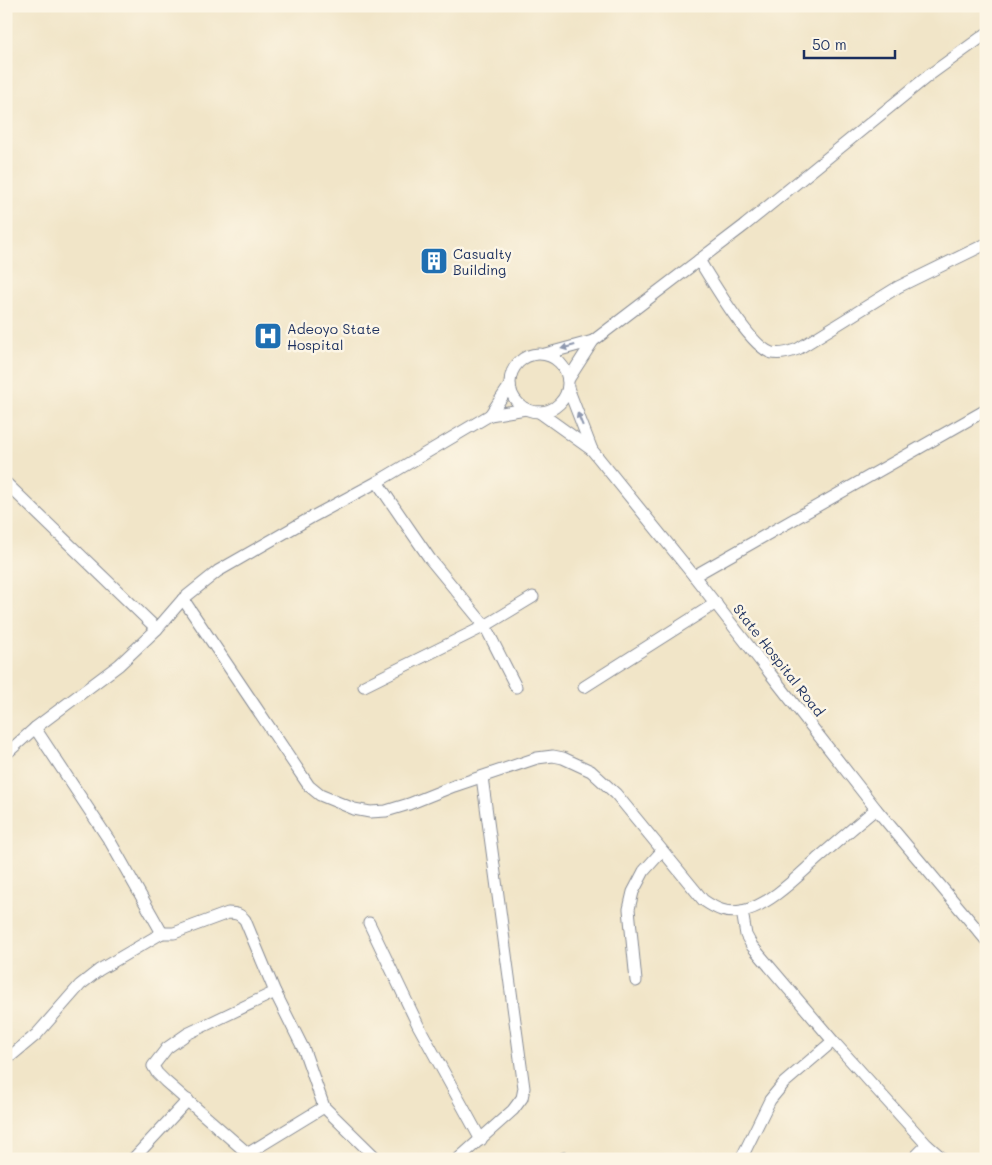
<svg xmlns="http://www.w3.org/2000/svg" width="992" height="1165" viewBox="0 0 992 1165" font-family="Mali,sans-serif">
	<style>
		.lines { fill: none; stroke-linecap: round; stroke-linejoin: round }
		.street-casing { stroke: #868a93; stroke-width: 13 }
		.street { stroke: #fff; stroke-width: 11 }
		.oneway { fill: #8d97ae }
		.labels { text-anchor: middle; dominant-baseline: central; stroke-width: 5; stroke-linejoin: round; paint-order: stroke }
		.poi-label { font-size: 14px; fill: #1b2f5e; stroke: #fcf5e5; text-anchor: start }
		.street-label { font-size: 14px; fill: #1b2f5e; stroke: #fcf5e5 }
	</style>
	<rect width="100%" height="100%" fill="#fcf5e5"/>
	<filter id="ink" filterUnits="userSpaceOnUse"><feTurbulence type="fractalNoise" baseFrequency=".02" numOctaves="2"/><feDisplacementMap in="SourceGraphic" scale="10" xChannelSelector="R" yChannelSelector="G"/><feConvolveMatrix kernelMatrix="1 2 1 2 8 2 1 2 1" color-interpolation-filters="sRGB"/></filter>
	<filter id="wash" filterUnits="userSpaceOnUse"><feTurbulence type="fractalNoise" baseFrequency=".0096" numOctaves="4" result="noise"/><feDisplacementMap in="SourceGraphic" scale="20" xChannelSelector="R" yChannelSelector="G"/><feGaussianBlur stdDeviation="1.12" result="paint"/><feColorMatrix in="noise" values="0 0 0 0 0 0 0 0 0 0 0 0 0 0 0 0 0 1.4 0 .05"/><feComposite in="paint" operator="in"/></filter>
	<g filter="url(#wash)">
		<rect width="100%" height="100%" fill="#f1e5c8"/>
	</g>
	<g filter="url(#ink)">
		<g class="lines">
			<defs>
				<g id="street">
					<path d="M699 260C712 281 751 348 772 353 781 355 790 352 798 349L898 287 986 244"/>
					<path d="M545 354 593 341"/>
					<circle cx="539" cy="383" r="29"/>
					<path d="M568 380 593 341 745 225 928 76 986 34"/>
					<path d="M568 388 592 450 694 576 876 809 986 940"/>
					<path d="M539 412 592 450"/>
					<path d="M490 415 510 385"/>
					<path d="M377 482 430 559 485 626 516 687"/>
					<path d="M6 483 157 629"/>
					<path d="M694 576 986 410"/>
					<path d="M183 599 309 786 320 795 354 809 370 812 386 811 409 804 454 786 537 758 553 756 563 758 591 771 616 794 703 900C716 909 726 914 742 911 769 906 797 877 817 859 837 842 856 825 876 809"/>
					<path d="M364 686 485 626 533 597"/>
					<path d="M584 687 716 603"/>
					<path d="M35 728 111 843 162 933"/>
					<path d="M6 754 35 728 119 665 157 629 183 599 218 571 312 517 377 482 490 415 526 409"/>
					<path d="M742 911 746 935 752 946 833 1041 927 1145 943 1159"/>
					<path d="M369 923 418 1025 481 1140"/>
					<path d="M636 981 629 909 633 892 644 871 662 851"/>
					<path d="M6 1060 37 1034 80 985 99 970 162 933H174L228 913C236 913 240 914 245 920L275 992 304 1050 324 1107 377 1159"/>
					<path d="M247 1154 324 1107"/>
					<path d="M133 1159 188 1100"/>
					<path d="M254 1159 165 1081 157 1073 153 1066 167 1048 187 1034 275 992"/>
					<path d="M458 1159 513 1110 522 1098 524 1088 482 777"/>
					<path d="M563 1159 564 1158"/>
					<path d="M741 1159 770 1100 784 1083 833 1041"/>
					<path d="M913 1159 927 1145"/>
				</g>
			</defs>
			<use href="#street" class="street-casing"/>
			<use href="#street" class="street"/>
		</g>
		<defs><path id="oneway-solid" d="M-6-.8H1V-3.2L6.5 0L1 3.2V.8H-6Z" transform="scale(1.25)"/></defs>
		<g class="oneway">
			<use href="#oneway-solid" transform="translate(568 347) rotate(165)"/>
			<use href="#oneway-solid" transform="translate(580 419) rotate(-112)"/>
		</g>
	</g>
	<defs>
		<symbol id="building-square" viewBox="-11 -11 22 22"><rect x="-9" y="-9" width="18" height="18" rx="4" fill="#1f6fb2" stroke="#fcf5e5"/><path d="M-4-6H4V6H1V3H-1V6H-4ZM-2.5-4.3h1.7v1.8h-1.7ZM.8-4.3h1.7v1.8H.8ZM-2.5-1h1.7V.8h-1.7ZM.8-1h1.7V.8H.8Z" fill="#fff"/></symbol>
		<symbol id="hospital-square" viewBox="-11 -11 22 22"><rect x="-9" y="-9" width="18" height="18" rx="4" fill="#1f6fb2" stroke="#fcf5e5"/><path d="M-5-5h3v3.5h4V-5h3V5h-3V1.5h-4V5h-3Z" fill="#fff"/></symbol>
	</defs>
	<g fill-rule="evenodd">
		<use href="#building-square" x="418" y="245" width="32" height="32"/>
		<use href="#hospital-square" x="252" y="320" width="32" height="32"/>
	</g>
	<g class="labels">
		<g class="poi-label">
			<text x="453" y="253">Casualty<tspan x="453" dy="16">Building</tspan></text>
			<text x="287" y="328">Adeoyo State<tspan x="287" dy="16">Hospital</tspan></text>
		</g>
		<g class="street-label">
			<text transform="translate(779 660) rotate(52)">State Hospital Road</text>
		</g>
	</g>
	<rect width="992" height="1165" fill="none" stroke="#fcf5e5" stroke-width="25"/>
	<path d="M804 50v8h91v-8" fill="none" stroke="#1b2f5e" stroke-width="2.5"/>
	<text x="812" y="50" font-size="15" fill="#1b2f5e" stroke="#fcf5e5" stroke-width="4" paint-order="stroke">50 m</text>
</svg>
